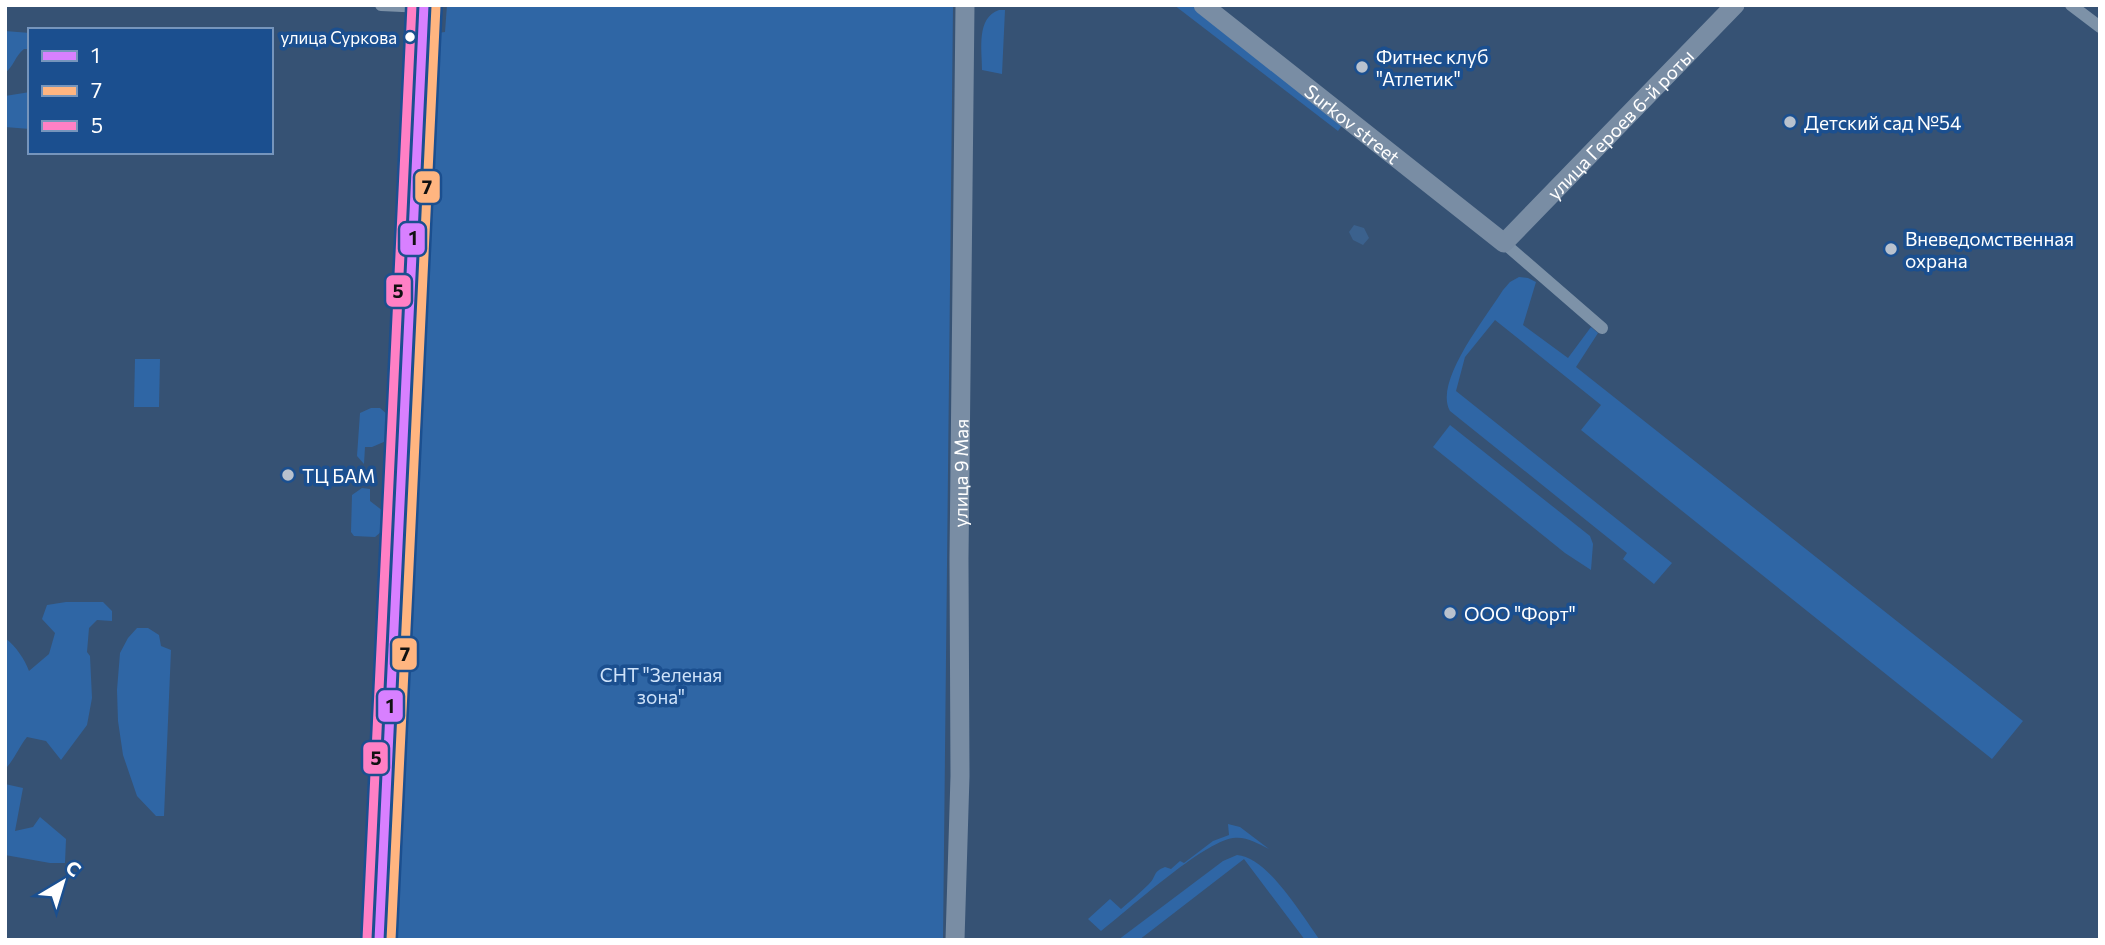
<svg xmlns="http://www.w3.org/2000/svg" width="2105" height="945" viewBox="0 0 2105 945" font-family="Commissioner,sans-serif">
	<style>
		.green { fill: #2f66a5 }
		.water { fill: #3b618d }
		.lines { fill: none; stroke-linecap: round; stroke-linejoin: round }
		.street { stroke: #7d92a8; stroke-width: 12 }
		.secondary { stroke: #798da4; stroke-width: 19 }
		.bus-1-casing { stroke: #1b4f8f; stroke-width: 14 }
		.bus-2-casing { stroke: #1b4f8f; stroke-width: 14 }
		.bus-3-casing { stroke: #1b4f8f; stroke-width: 14 }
		.bus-1 { stroke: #d880ff; stroke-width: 9 }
		.bus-2 { stroke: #ffb580; stroke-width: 9 }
		.bus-3 { stroke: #ff80c5; stroke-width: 9 }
		.bus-dot { fill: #fff; stroke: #1b4f8f; stroke-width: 2.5 }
		.poi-dot { fill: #b9c2ce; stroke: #1b4f8f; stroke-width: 2.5 }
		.labels { text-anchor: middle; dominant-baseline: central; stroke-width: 7; stroke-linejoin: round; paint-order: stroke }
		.bus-label { font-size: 17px; fill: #fff; stroke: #1b4f8f; text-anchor: end }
		.poi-label { font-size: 19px; fill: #fff; stroke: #1b4f8f; text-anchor: start }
		.street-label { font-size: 19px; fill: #fff; stroke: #1b4f8f }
		.park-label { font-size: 19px; fill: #cfe3fa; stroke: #1b4f8f }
		.line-badge { stroke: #1b4f8f; stroke-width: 2.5 }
		.pale-badge-label { font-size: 19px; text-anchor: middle; font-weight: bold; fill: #111 }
	</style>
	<rect width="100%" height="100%" fill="#365274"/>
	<g class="green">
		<path d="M447 5H953L943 940H393L437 33 445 32Z"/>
		<path d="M1174 5H1191L1342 125 1338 131Z"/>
		<path d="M999 10H1005L1002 74 982 70C982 49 976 18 999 10Z"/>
		<path d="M5 31 30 33V49H24C15 56 14 66 5 73Z"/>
		<path d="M30 92V129L5 127V96Z"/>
		<path d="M1519 277 1528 278 1536 282 1523 325 1568 358 1591 327 1598 333 1576 367 2023 721 1992 759 1581 430 1601 405 1495 320 1465 357 1456 391 1672 563 1654 584 1623 559 1627 553 1450 411C1433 382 1487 316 1503 290L1510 282Z"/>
		<path d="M135 359H160L159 407H134Z"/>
		<path d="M371 408H380L388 415 386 441 372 447H365L364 464 357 456 360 413Z"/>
		<path d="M1450 425 1590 536 1593 544 1591 570 1565 553 1433 447Z"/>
		<path d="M362 488 370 489V501L383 511 382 531 375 537 354 536 351 532 352 495Z"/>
		<path d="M66 602H103L112 611V621L97 620 89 628 87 652 90 656 92 698 87 725 61 760 46 741 27 737C19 747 15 758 7 767L5 638C16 646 25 660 29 671L49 654 55 633 42 619 47 605Z"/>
		<path d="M137 628H148L159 635 161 646 171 650 164 816H156L137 796 123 755 118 721 117 690 120 653 128 638Z"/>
		<path d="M5 784 23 788 15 831 33 827 40 817 66 839 65 863H50L5 855Z"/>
		<path d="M1228 824 1240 827 1269 849C1257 843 1246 836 1233 838 1203 842 1128 910 1101 931L1088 919 1110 899 1121 909C1130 901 1140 893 1149 884 1157 876 1152 872 1165 867L1171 869 1180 861 1184 863 1213 841 1229 835Z"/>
		<path d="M1237 855C1268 857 1302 916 1320 940H1305L1244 859 1139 940H1118L1223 861Z"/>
	</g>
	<path class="water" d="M1354 225 1364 228 1369 238 1363 245 1353 240 1349 232Z"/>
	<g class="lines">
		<g class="street">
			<path d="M381 5 424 7"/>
			<path d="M2071 5 2100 27"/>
			<path d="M1504 243 1602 328"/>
		</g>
		<g class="secondary">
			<path id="s1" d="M1203 5 1504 243 1735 5"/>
			<path d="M379 940 424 5"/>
			<path id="s2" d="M955 940 960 776 959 559 965 5"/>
		</g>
		<defs>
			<path id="bus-1" d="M379 940 424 5"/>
			<path id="bus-2" d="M391 940 436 6"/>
			<path id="bus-3" d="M367 939 412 5"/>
		</defs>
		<use href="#bus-1" class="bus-1-casing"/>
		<use href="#bus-2" class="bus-2-casing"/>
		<use href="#bus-3" class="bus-3-casing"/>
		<use href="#bus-1" class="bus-1"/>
		<use href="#bus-2" class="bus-2"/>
		<use href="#bus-3" class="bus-3"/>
	</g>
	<circle class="bus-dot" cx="410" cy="37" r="6"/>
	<g class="poi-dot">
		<circle cx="1362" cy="67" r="7"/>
		<circle cx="1790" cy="122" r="7"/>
		<circle cx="1891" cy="249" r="7"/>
		<circle cx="288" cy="475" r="7"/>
		<circle cx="1450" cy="613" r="7"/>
	</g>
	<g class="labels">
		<g class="bus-label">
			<text x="397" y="37">улица Суркова</text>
		</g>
		<g class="poi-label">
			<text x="1376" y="56">Фитнес клуб<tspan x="1376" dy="22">"Атлетик"</tspan></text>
			<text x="1804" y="122">Детский сад №54</text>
			<text x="1905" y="238">Вневедомственная<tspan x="1905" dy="22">охрана</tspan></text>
			<text x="302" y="475">ТЦ БАМ</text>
			<text x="1464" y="613">ООО "Форт"</text>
		</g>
		<g class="street-label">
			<text stroke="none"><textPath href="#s1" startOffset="191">Surkov street</textPath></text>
			<text stroke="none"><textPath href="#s1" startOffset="550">улица Героев 6-й роты</textPath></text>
			<text stroke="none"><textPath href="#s2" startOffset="467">улица 9 Мая</textPath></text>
		</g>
		<g class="park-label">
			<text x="661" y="674">СНТ "Зеленая<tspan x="661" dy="22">зона"</tspan></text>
		</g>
	</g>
	<g class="line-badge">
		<rect x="414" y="170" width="27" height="34" rx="7" fill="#ffb580"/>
		<rect x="399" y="222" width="27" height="34" rx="7" fill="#d880ff"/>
		<rect x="385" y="274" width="27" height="34" rx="7" fill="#ff80c5"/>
		<rect x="391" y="637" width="27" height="34" rx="7" fill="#ffb580"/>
		<rect x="377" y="689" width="27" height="34" rx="7" fill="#d880ff"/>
		<rect x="362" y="741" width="27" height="34" rx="7" fill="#ff80c5"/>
	</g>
	<g class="pale-badge-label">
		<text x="427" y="194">7</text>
		<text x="413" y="245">1</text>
		<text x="398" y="298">5</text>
		<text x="405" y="661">7</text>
		<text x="390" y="713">1</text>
		<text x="376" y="765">5</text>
	</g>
	<rect width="2105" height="945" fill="none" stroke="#ffffff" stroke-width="14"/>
	<rect x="28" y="28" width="245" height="126" fill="#1b4f8f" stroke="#7695bc" stroke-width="2"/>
	<rect x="42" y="51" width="35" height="10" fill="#d880ff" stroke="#7695bc" stroke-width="2"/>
	<text x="91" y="63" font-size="21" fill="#ffffff">1</text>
	<rect x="42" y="86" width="35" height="10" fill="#ffb580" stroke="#7695bc" stroke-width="2"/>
	<text x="91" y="98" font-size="21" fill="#ffffff">7</text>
	<rect x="42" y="121" width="35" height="10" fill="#ff80c5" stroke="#7695bc" stroke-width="2"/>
	<text x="91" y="133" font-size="21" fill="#ffffff">5</text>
	<g transform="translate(63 882) rotate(38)" stroke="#1b4f8f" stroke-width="5" paint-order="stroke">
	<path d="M0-5L12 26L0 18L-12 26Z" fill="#ffffff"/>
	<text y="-10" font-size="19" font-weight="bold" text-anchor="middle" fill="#ffffff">С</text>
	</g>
</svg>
